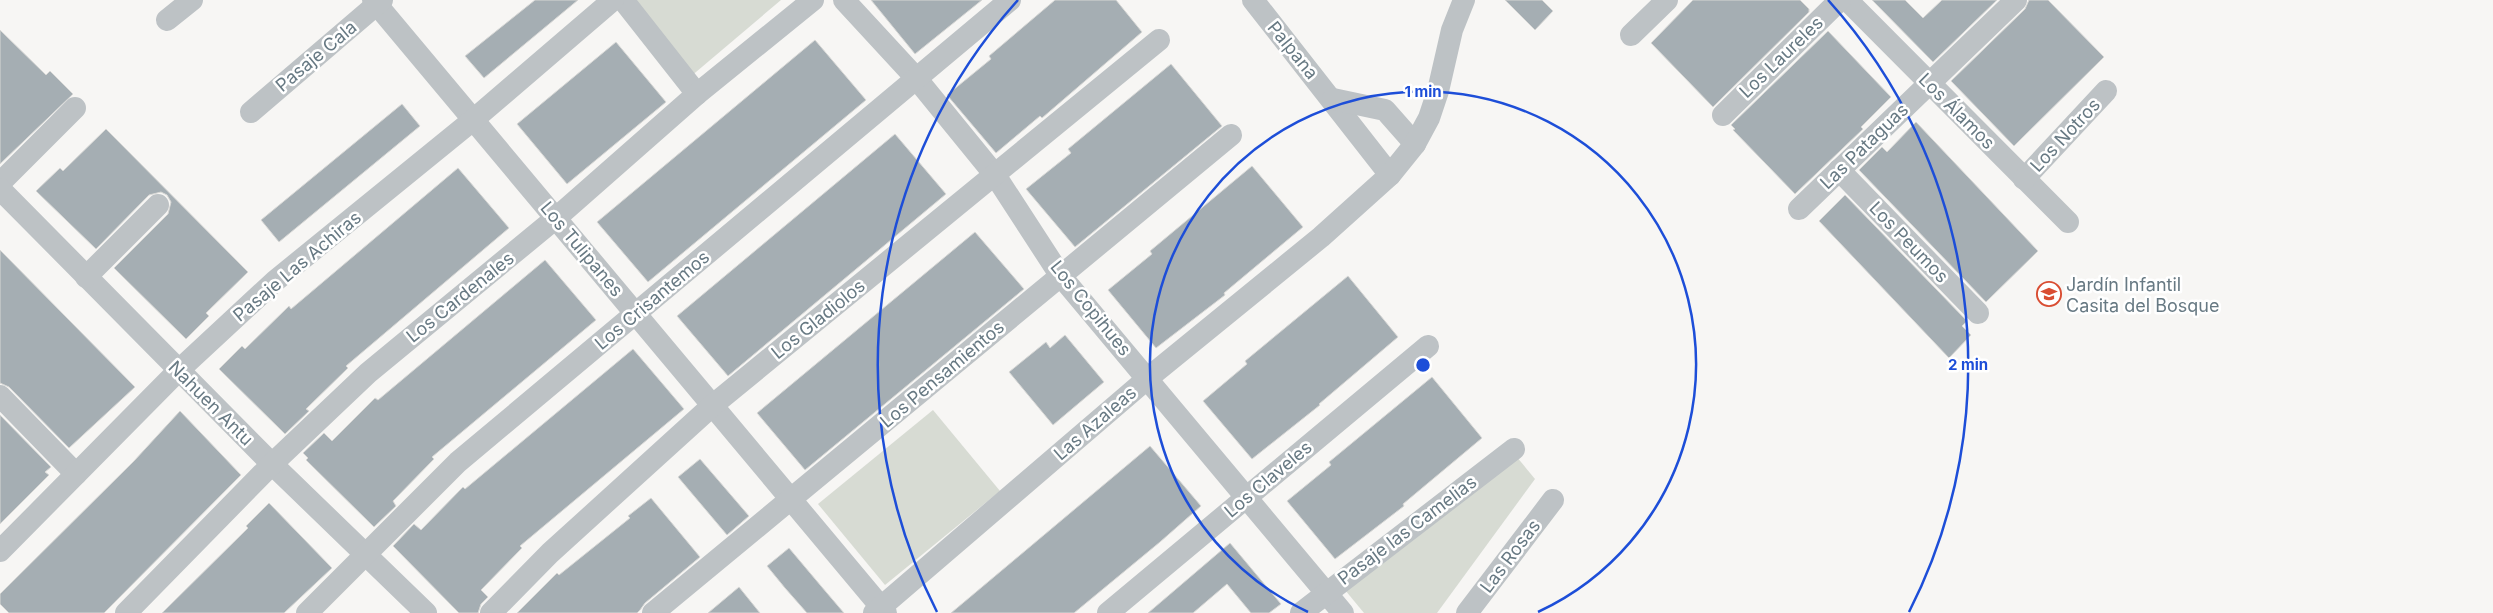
<svg xmlns="http://www.w3.org/2000/svg" width="2493" height="613" viewBox="0 0 2493 613" font-family="Inter,sans-serif">
	<style>
		.green { fill: #d7dbd3 }
		.building { fill: #a5aeb3; stroke: #d8d8d6 }
		.lines { fill: none; stroke-linecap: round; stroke-linejoin: round }
		.minor { stroke: #bdc2c5; stroke-width: 22 }
		.ring { fill: none; stroke: #1d4ed8; stroke-width: 2.5 }
		.labels { text-anchor: middle; dominant-baseline: central; stroke-width: 5; stroke-linejoin: round; paint-order: stroke }
		.street-label { font-size: 18px; fill: #677983; stroke: #fff }
		.poi-label { font-size: 18px; fill: #677983; stroke: #fff; text-anchor: start }
		.centre { fill: #1d4ed8; stroke: #fff; stroke-width: 2.5 }
		.ring-label { font-size: 15px; text-anchor: middle; font-weight: bold; fill: #1d4ed8; stroke: #fff; stroke-width: 5; stroke-linejoin: round; paint-order: stroke }
	</style>
	<rect width="100%" height="100%" fill="#f7f6f4"/>
	<g class="green">
		<path d="M617 0H781L683 83Z"/>
		<path d="M933 410 1000 491 885 585 818 504Z"/>
		<path d="M1516 456 1535 479 1437 613H1364L1345 590Z"/>
	</g>
	<g class="building">
		<path d="M535 0H578L484 78 465 56Z"/>
		<path d="M871 0H982L915 54Z"/>
		<path d="M1055 0H1116L1142 32 1042 118 1040 116 996 153 947 95 991 59 989 56Z"/>
		<path d="M1505 0H1542L1553 11 1535 30Z"/>
		<path d="M1693 0H1800L1809 9V12L1713 107 1651 43Z"/>
		<path d="M1872 0H1905L1923 18 1942 0H1997L1933 62Z"/>
		<path d="M2029 0H2048L2104 57 2014 146 1951 81 2025 9Z"/>
		<path d="M0 30 46 75 50 71 73 94 0 164Z"/>
		<path d="M1828 31 1891 97 1861 127 1863 129 1795 194 1733 130 1735 129 1731 125Z"/>
		<path d="M815 40 866 100 648 282 597 222Z"/>
		<path d="M616 42 666 102 567 184 517 124Z"/>
		<path d="M1171 64 1222 126 1075 247 1026 189 1071 153 1068 149Z"/>
		<path d="M402 104 420 126 279 242 261 220Z"/>
		<path d="M1916 122 2038 251 1986 302 1859 170 1882 147 1887 152Z"/>
		<path d="M106 129 248 272 206 313 209 316 186 339 114 268 168 214 171 202 167 195 161 192 149 195 96 249 36 191 60 168 63 171Z"/>
		<path d="M895 134 946 194 728 376 677 316Z"/>
		<path d="M1252 166 1303 227 1224 293 1225 295 1156 348 1108 290 1152 254 1150 251Z"/>
		<path d="M458 168 509 228 346 366 348 368 306 409 309 411 285 434 219 369 242 346 245 349 289 306 291 309Z"/>
		<path d="M1845 195 1967 321 1962 326 1971 335 1949 358 1819 221Z"/>
		<path d="M975 232 1024 289 805 470 757 413Z"/>
		<path d="M0 250 135 387 69 448 9 387 0 383Z"/>
		<path d="M545 260 596 320 432 457 434 459 393 501 396 506 374 527 306 460 308 458 303 453 324 433 332 441 375 398 378 400Z"/>
		<path d="M1348 276 1398 337 1319 404 1320 405 1252 459 1203 401 1247 364 1245 361Z"/>
		<path d="M1065 335 1104 382 1053 425 1009 372 1046 342 1050 348Z"/>
		<path d="M633 349 684 409 520 546 522 548 481 590 488 597 481 604 478 613H459L393 546 414 524 421 530 463 487 465 489Z"/>
		<path d="M1432 377 1482 438 1403 504 1404 506 1335 559 1287 501 1331 465 1329 462Z"/>
		<path d="M180 411 241 475 104 613H9L0 604V594L134 461Z"/>
		<path d="M0 415 51 467 45 472 49 475 0 524Z"/>
		<path d="M1150 446 1201 506 1160 542 1074 613H951Z"/>
		<path d="M700 459 749 516 727 535 678 477Z"/>
		<path d="M651 498 700 557 645 603 640 610 637 613H517L557 573 559 575 630 518 628 516Z"/>
		<path d="M269 503 332 568 284 613H162L248 528 246 526Z"/>
		<path d="M1230 543 1281 604 1269 613H1251L1227 584 1193 613H1148Z"/>
		<path d="M789 548 821 586 844 613H807L785 588 767 566Z"/>
		<path d="M739 587 760 613H708Z"/>
	</g>
	<g class="lines">
		<g class="minor">
			<path d="M373 0 886 613"/>
			<path d="M623 0 697 94"/>
			<path d="M844 0 916 78 995 175 1060 275 1343 613"/>
			<path d="M1253 0 1390 175"/>
			<path d="M1847 0 2068 222"/>
			<path d="M167 20 192 0"/>
			<path d="M1631 35 1667 0"/>
			<path d="M1333 99 1385 110 1415 144"/>
			<path d="M251 112 382 0"/>
			<path d="M1723 115 1840 0"/>
			<path d="M1839 170 1978 313"/>
			<path d="M2024 179 2106 91"/>
			<path d="M0 183 75 108"/>
			<path d="M0 189 272 464 426 613"/>
			<path d="M1799 209 2016 0"/>
			<path d="M86 277 158 205"/>
			<path d="M0 396 76 474"/>
			<path d="M0 551 179 370 275 281 473 120 613 0"/>
			<path d="M126 613 272 464 368 373 556 218 697 94 813 0"/>
			<path d="M307 613 458 462 1010 0"/>
			<path d="M491 613 550 553 713 405 1159 40"/>
			<path d="M653 613 1231 135"/>
			<path d="M874 613 1148 378 1321 237 1390 175 1415 144 1429 118 1438 91 1452 30 1464 0"/>
			<path d="M1108 613 1428 346"/>
			<path d="M1301 613 1514 449"/>
			<path d="M1467 613 1553 500"/>
		</g>
	</g>
	<g class="ring">
		<path d="M1308 612A273 273 0 1 1 1538 612"/>
		<path d="M937 612A545 545 0 0 1 1018 0M1828 0A545 545 0 0 1 1909 612"/>
	</g>
	<defs>
		<symbol id="school-ring" viewBox="-11 -11 22 22"><circle r="9.5" fill="#fff" stroke="#d94d32" stroke-width="1.5"/><path d="M0-5L7-2L0 1L-7-2ZM-4 1L0 2.5L4 1V4Q0 6-4 4Z" fill="#d94d32"/></symbol>
	</defs>
	<g fill-rule="evenodd">
		<use href="#school-ring" x="2035" y="280" width="28" height="28"/>
	</g>
	<g class="labels">
		<g class="street-label">
			<text transform="translate(1293 50) rotate(51)">Palpana</text>
			<text transform="translate(316 56) rotate(-40)">Pasaje Cala</text>
			<text transform="translate(1781 57) rotate(-44)">Los Laureles</text>
			<text transform="translate(1957 111) rotate(45)">Los Álamos</text>
			<text transform="translate(2065 135) rotate(-47)">Los Notros</text>
			<text transform="translate(1864 146) rotate(-44)">Las Pataguas</text>
			<text transform="translate(1909 242) rotate(46)">Los Peumos</text>
			<text transform="translate(582 249) rotate(50)">Los Tulipanes</text>
			<text transform="translate(297 266) rotate(-40)">Pasaje Las Achiras</text>
			<text transform="translate(460 297) rotate(-39)">Los Cardenales</text>
			<text transform="translate(652 300) rotate(-40)">Los Crisantemos</text>
			<text transform="translate(1091 308) rotate(51)">Los Copihues</text>
			<text transform="translate(818 319) rotate(-39)">Los Gladiolos</text>
			<text transform="translate(942 374) rotate(-40)">Los Pensamientos</text>
			<text transform="translate(211 403) rotate(45)">Nahuen Antu</text>
			<text transform="translate(1095 423) rotate(-41)">Las Azaleas</text>
			<text transform="translate(1268 479) rotate(-40)">Los Claveles</text>
			<text transform="translate(1407 530) rotate(-37)">Pasaje las Camelias</text>
			<text transform="translate(1510 556) rotate(-53)">Las Rosas</text>
		</g>
		<g class="poi-label">
			<text x="2066" y="284">Jardín Infantil<tspan x="2066" dy="21">Casita del Bosque</tspan></text>
		</g>
	</g>
	<circle cx="1423" cy="365" r="8" class="centre"/>
	<g class="ring-label">
		<text x="1423" y="97">1 min</text>
		<text x="1968" y="370">2 min</text>
	</g>
</svg>
